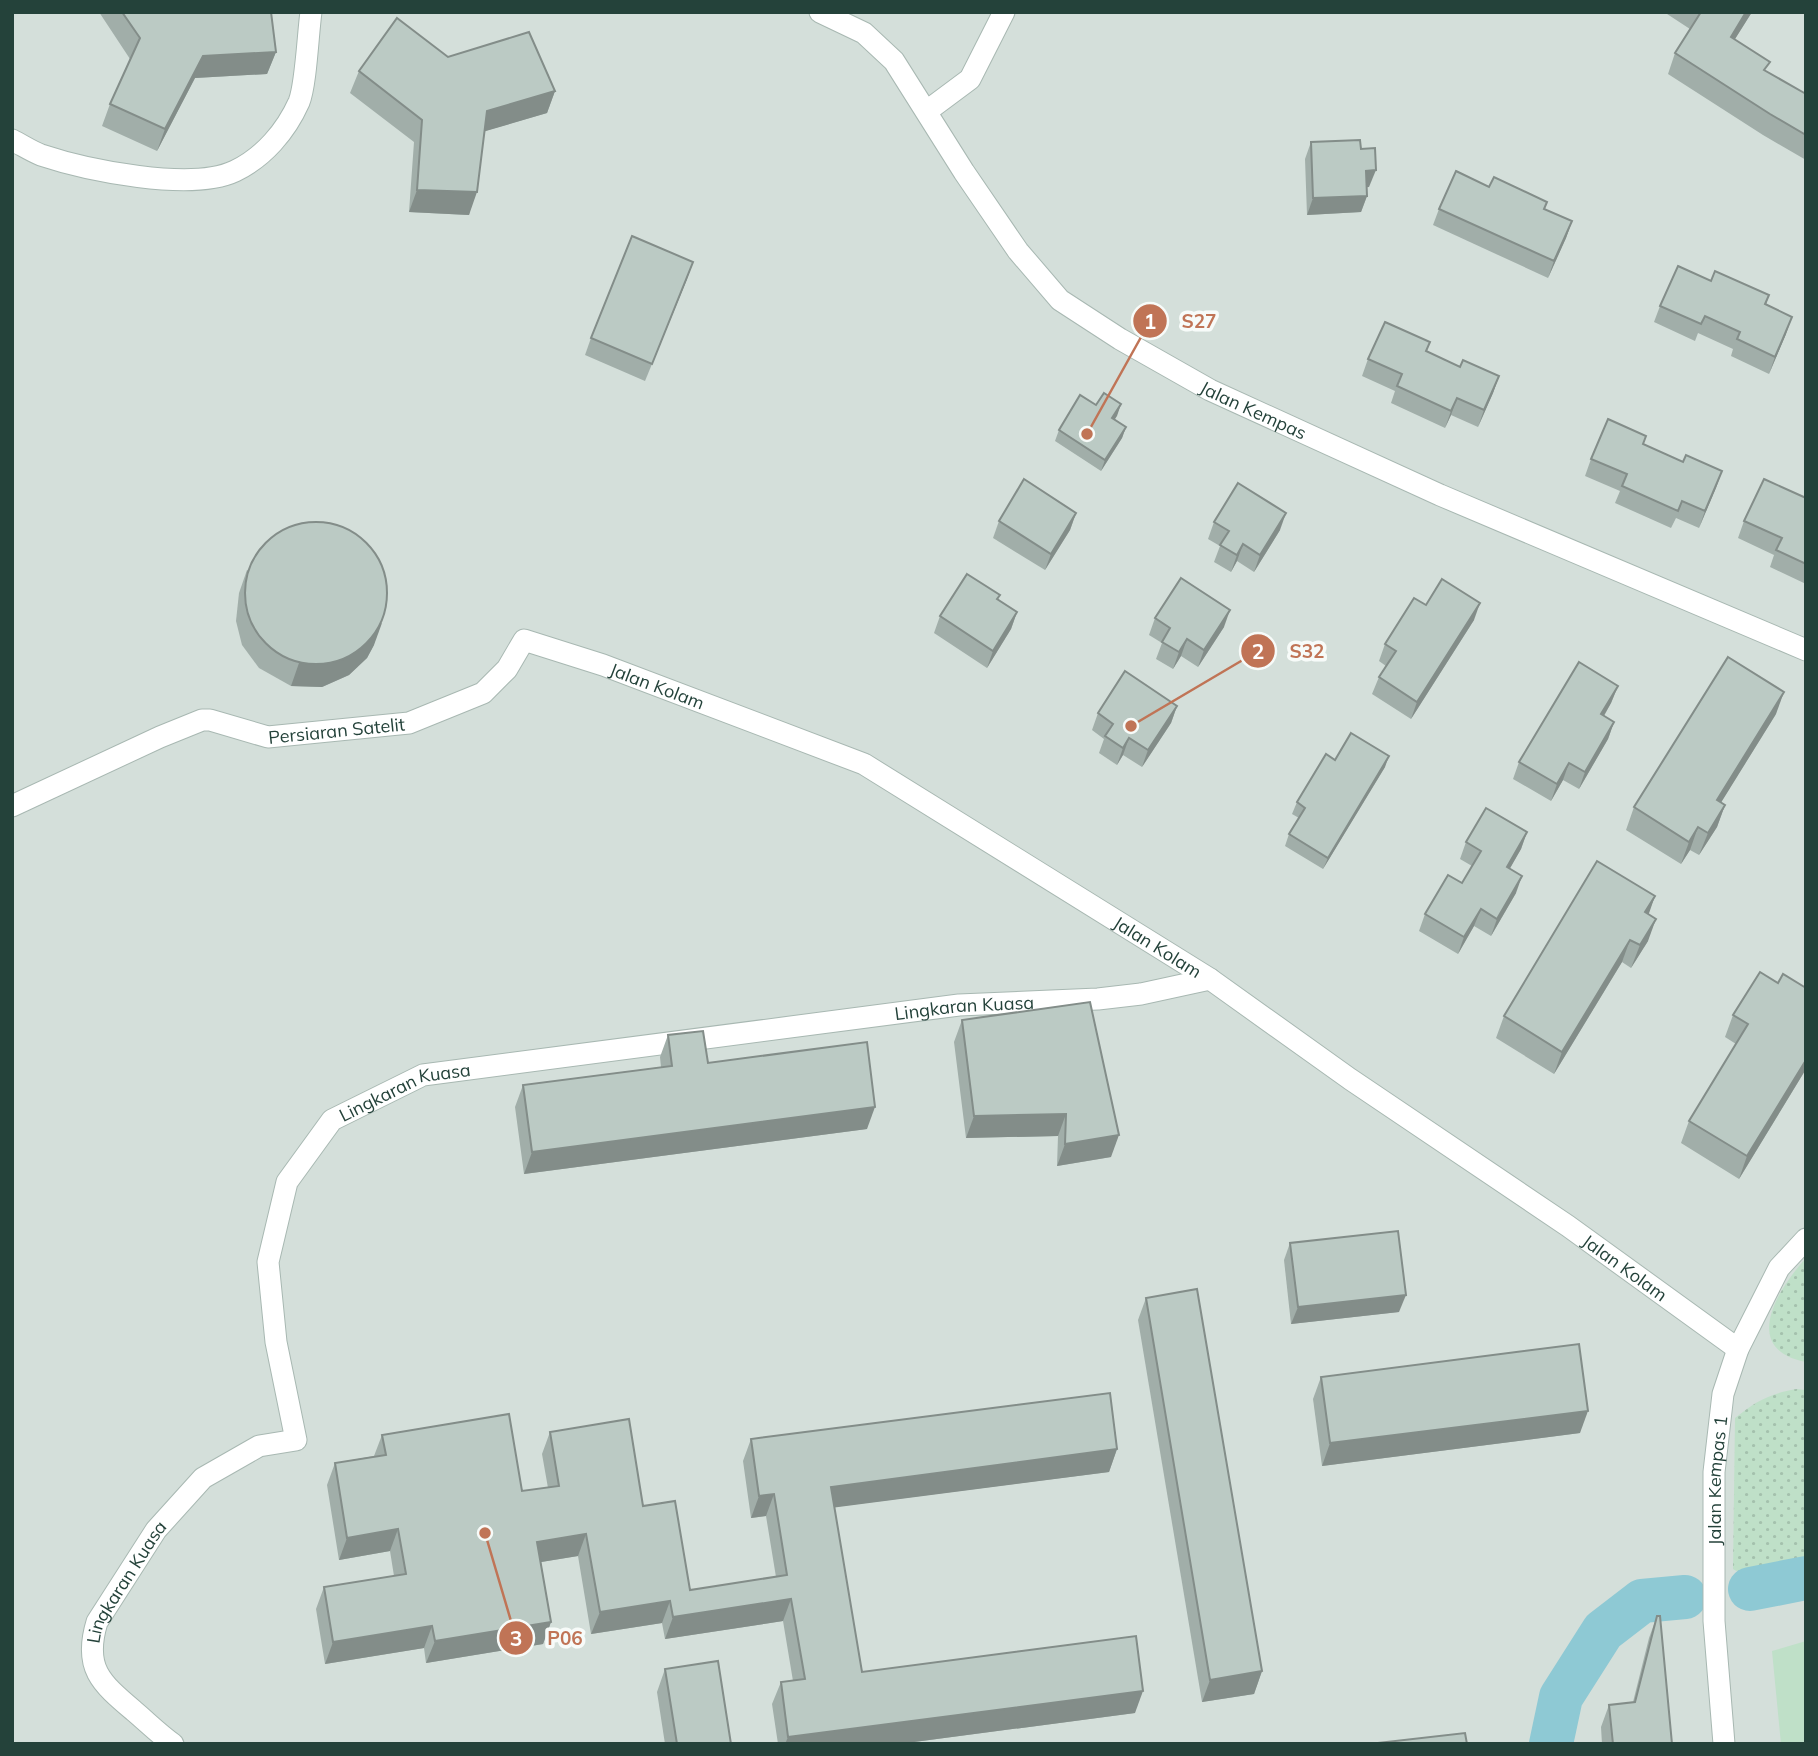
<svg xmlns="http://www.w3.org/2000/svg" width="1818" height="1756" viewBox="0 0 1818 1756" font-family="Mulish,sans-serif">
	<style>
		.built { fill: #d4dfda }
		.grass { fill: url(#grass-dots) }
		.pitch { fill: #bfe0c8 }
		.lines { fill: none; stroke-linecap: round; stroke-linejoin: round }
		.river { stroke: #8ec9d4; stroke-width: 44 }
		.minor-casing { stroke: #a8b8b2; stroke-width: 23 }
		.tertiary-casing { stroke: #a8b8b2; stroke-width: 23 }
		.minor { stroke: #fff; stroke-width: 21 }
		.tertiary { stroke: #fff; stroke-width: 21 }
		.wall { fill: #a1aea9 }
		.shaded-wall { fill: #838d89 }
		.building { fill: #bbcac4; stroke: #838d89; stroke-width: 2 }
		.labels { text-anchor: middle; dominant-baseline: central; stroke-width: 7; stroke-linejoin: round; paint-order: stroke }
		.street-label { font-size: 18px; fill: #24423a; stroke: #f7fbf9 }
		.leader { fill: none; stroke: #c07456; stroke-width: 2.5 }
		.callout-dot { fill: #c07456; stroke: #f7fbf9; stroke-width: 2.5 }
		.mark-label { font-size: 21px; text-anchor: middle; font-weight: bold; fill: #fff }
		.callout-label { font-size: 19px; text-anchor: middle; font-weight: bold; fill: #c07456; stroke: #f7fbf9; stroke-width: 7; stroke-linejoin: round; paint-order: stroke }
	</style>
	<defs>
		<pattern id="grass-dots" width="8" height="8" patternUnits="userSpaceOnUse" patternTransform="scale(1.75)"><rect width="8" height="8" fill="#bfe0c8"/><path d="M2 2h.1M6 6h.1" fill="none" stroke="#a4c1ad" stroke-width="1.8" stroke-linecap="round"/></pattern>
	</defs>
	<rect width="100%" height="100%" fill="#e6efeb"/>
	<rect class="built" x="12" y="12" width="1794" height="1732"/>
	<g class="grass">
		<path d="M1806 1258V1362C1740 1349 1777 1290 1806 1258Z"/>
		<path d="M1796 1389 1806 1390V1568L1750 1579 1733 1569 1735 1418C1756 1401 1769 1394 1796 1389Z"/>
	</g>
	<path class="pitch" d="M1806 1641V1744H1781L1772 1651Z"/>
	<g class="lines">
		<g class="river">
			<path d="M1750 1589 1806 1578"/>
			<path d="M1551 1744 1561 1697 1603 1631 1642 1601 1685 1597"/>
		</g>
		<defs>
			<g id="minor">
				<path id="s1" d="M820 12 864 33 894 61 964 172 1018 251 1060 300 1120 339 1210 390 1440 495 1806 650"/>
				<path d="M927 111 970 79 1004 12"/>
				<path d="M12 140C22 145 31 151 41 155 86 170 191 192 235 171 264 157 286 131 299 102 306 85 308 33 311 12"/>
				<path id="s2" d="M12 806 160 737 202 720H210L268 737 409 723 483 693 507 669 524 640 603 665 864 764 1210 979 1350 1079 1568 1226 1738 1349"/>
				<path id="s3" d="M173 1744C159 1734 147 1722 134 1711 101 1683 83 1668 97 1622L156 1530 203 1478 259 1446 296 1440 276 1342 268 1262 287 1182 332 1120 423 1075 959 1005 1098 999 1141 994 1210 979"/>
			</g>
			<g id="tertiary">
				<path id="s4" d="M1724 1744 1714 1621V1472L1723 1394 1738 1349 1779 1268 1806 1239"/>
			</g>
		</defs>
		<use href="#minor" class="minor-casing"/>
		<use href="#tertiary" class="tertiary-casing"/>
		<use href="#minor" class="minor"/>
		<use href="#tertiary" class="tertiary"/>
	</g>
	<g class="wall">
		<path d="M99 12H271L276 52 267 74 195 78 157 151 102 126 110 104 130 59Z"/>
		<path d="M1664 12H1752L1735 39 1766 71 1806 94V160L1763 135 1668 74 1675 53 1690 29Z"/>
		<path d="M448 57 555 91 547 113 485 131 469 215 409 212 414 142 350 93 359 71Z"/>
		<path d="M1311 142 1361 149 1369 187H1367V196L1361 212 1307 215 1305 159Z"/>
		<path d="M1489 187 1545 209 1572 221 1566 238 1548 278 1433 225 1439 209Z"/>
		<path d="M687 279 645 381 585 355 591 338Z"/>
		<path d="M1711 281 1769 295 1766 305 1786 334 1769 374 1731 356 1733 349 1698 333 1695 341 1654 322 1660 306Z"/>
		<path d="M1427 351 1460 367 1499 376 1493 393 1478 427 1451 415 1445 428 1391 403 1395 391 1362 376 1368 359Z"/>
		<path d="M1121 404 1115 419 1126 427 1122 438 1101 471 1055 441 1059 430 1096 405Z"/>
		<path d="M1646 436 1643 444 1683 462 1722 471 1699 528 1676 518 1671 528 1615 503 1620 491 1585 476 1591 459Z"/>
		<path d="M1806 498V584L1770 567 1774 555 1738 538 1744 521Z"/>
		<path d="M1076 513 1070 530 1045 570 993 538 999 521Z"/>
		<path d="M1214 522 1280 530 1254 572 1237 561 1231 572 1214 562 1220 546 1208 539Z"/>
		<path d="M247 570 374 645 367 658 349 675 322 687 291 686 259 668 242 645 236 621 239 593Z"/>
		<path d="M1000 595 998 600 1017 612 1011 629 987 668 934 633 940 616Z"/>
		<path d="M1426 605 1474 620 1411 719 1372 694 1379 677 1386 666 1379 661 1385 644Z"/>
		<path d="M1155 618 1224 627 1198 667 1181 656 1173 669 1156 659 1162 643 1149 635Z"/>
		<path d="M1618 686 1611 703 1604 716 1614 722 1608 739 1579 789 1563 780 1551 801 1513 779 1519 762Z"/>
		<path d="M1177 706 1171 723 1142 767 1123 755 1117 765 1099 753 1104 739 1092 730 1098 713Z"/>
		<path d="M1776 714 1721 802 1725 805 1717 827 1699 855 1690 850 1681 864 1626 830 1634 807Z"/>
		<path d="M1335 760 1385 767 1323 869 1285 846 1289 834 1299 818 1292 814 1297 802Z"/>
		<path d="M1527 832 1521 849 1510 868 1516 893 1491 936 1474 926 1458 954 1419 931 1425 914 1462 883 1472 866 1460 859 1466 842Z"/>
		<path d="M1655 896 1648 914V941L1631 968 1622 962 1554 1074 1496 1038 1504 1016Z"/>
		<path d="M1778 983 1806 988V1069L1739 1179 1681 1143 1689 1121 1736 1044 1725 1037 1733 1015Z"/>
		<path d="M962 1020 1111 1157 1057 1166 1058 1136 966 1138 954 1042Z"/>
		<path d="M668 1035 708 1063 867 1129 524 1174 515 1107 523 1085 661 1067 660 1057Z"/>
		<path d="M1290 1243 1399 1312 1291 1324 1284 1260Z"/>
		<path d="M1146 1298 1262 1671 1254 1694 1202 1702 1138 1320Z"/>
		<path d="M1321 1377 1580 1433 1322 1466 1313 1399Z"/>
		<path d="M550 1432 643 1506 690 1590 776 1577 766 1516 751 1518 743 1461 751 1439 1117 1449 1109 1472 834 1507 862 1672 1135 1713 899 1744H778L772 1704 781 1682 793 1681 783 1621 665 1639 662 1623 591 1634 578 1556 541 1562 551 1622 543 1644 426 1663 424 1648 325 1664 316 1609 324 1587 394 1576 390 1551 339 1560 327 1485 335 1463 374 1456 382 1435 522 1491 548 1488 542 1454Z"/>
		<path d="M1657 1616 1672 1744H1602L1601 1727 1609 1705 1633 1702 1649 1638Z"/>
		<path d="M665 1669 731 1744H665L657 1692Z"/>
	</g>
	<g class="shaded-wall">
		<path d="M1746 12H1752L1723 58 1731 37Z"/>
		<path d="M276 52 267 74 195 78 157 151 165 129 203 56Z"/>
		<path d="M555 91 547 113 479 133 487 111Z"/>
		<path d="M1376 170 1369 187 1360 188 1366 171Z"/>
		<path d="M417 190 477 192 469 215 409 212Z"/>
		<path d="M1367 196 1361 212 1307 215 1313 198Z"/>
		<path d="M1572 221 1566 238 1548 278 1554 261Z"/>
		<path d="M693 262 687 279 645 381 652 364Z"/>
		<path d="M1792 317 1786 334 1769 374 1775 357Z"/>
		<path d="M1499 376 1493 393 1478 427 1484 410Z"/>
		<path d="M1457 398 1451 415 1445 428 1451 411Z"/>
		<path d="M1121 404 1117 416 1108 429 1112 418Z"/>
		<path d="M1126 427 1122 438 1101 471 1105 460Z"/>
		<path d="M1722 471 1716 488 1699 528 1705 511Z"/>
		<path d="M1076 513 1070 530 1045 570 1051 554Z"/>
		<path d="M1286 513 1280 530 1254 572 1260 555Z"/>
		<path d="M1243 544 1237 561 1231 572 1237 555Z"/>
		<path d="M1480 603 1474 620 1411 719 1417 702Z"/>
		<path d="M1230 610 1224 627 1198 667 1204 650Z"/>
		<path d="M1017 612 1011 629 987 668 993 651Z"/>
		<path d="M382 623 374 645 367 658 349 675 322 687 291 686 299 663Z"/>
		<path d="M1187 639 1181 656 1173 669 1179 652Z"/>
		<path d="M1618 686 1611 703 1595 731 1601 714Z"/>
		<path d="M1784 692 1776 714 1709 822 1717 800Z"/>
		<path d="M1177 706 1171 723 1142 767 1148 750Z"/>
		<path d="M1614 722 1608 739 1579 789 1585 772Z"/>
		<path d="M1129 738 1123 755 1117 765 1123 748Z"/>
		<path d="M1389 756 1385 767 1323 869 1328 858Z"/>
		<path d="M1569 763 1563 780 1551 801 1557 784Z"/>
		<path d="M1725 805 1717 827 1699 855 1708 833Z"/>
		<path d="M1698 827 1690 850 1681 864 1689 842Z"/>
		<path d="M1527 832 1521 849 1501 884 1507 867Z"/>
		<path d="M1522 876 1516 893 1491 936 1497 919Z"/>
		<path d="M1655 896 1647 919 1645 912Z"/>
		<path d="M1481 909 1474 926 1458 954 1464 937Z"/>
		<path d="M1656 919 1648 941 1631 968 1640 945Z"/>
		<path d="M1630 940 1622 962 1554 1074 1562 1052Z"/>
		<path d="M1806 1060V1069L1739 1179 1747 1156Z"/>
		<path d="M875 1107 867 1129 524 1174 532 1152Z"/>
		<path d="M1066 1114 1058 1136 966 1138 974 1116Z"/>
		<path d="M1119 1135 1111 1157 1057 1166 1065 1144Z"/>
		<path d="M1406 1295 1399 1312 1291 1324 1298 1307Z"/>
		<path d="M1588 1411 1580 1433 1322 1466 1330 1443Z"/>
		<path d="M1117 1449 1109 1472 823 1509 831 1487Z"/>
		<path d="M774 1494 766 1516 751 1518 759 1496Z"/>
		<path d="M398 1529 390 1551 339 1560 347 1538Z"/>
		<path d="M586 1534 578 1556 529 1564 537 1542Z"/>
		<path d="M791 1599 783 1621 665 1639 673 1617Z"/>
		<path d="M670 1601 662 1623 591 1634 600 1612Z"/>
		<path d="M551 1622 543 1644 426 1663 435 1641Z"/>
		<path d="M432 1626 424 1648 325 1664 333 1642Z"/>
		<path d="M1262 1671 1254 1694 1202 1702 1210 1680Z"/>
		<path d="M1143 1691 1135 1713 899 1744H785L788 1737Z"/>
	</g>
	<g class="building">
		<path d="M122 12H271L276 52 203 56 165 129 110 104 140 38Z"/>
		<path d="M1701 12H1746L1731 37 1770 62 1764 70 1806 94V135L1770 114 1675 53Z"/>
		<path d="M397 18 448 57 529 32 555 91 487 111 477 192 417 190 422 120 359 71Z"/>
		<path d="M1360 140 1361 149 1375 148 1376 170 1366 171 1367 196 1313 198 1311 142Z"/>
		<path d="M1456 171 1489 187 1494 177 1547 202 1544 209 1572 221 1554 261 1439 209Z"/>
		<path d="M632 236 693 262 652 364 591 338Z"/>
		<path d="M1678 266 1711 281 1715 271 1769 295 1765 304 1792 317 1775 357 1737 339 1740 332 1705 316 1701 324 1660 306Z"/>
		<path d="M1385 322 1430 342 1426 351 1460 367 1463 360 1499 376 1484 410 1457 398 1451 411 1397 386 1402 374 1368 359Z"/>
		<path d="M1104 393 1121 404 1112 418 1126 427 1105 460 1059 430 1080 395 1096 405Z"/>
		<path d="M1608 419 1646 436 1643 444 1683 462 1686 455 1722 471 1705 511 1682 501 1678 511 1622 486 1627 474 1591 459Z"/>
		<path d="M1024 479 1076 513 1051 554 999 521Z"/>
		<path d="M1764 479 1806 498V564L1776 550 1782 538 1744 521Z"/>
		<path d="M1238 483 1286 513 1260 555 1243 544 1237 555 1220 545 1229 531 1214 522Z"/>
		<circle cx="316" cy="593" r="71"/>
		<path d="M967 574 1000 595 997 599 1017 612 993 651 940 616Z"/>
		<path d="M1181 578 1230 610 1204 650 1187 639 1179 652 1162 642 1170 628 1155 618Z"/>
		<path d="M1442 579 1480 603 1417 702 1379 677 1396 651 1385 644 1414 598 1426 605Z"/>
		<path d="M1728 657 1784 692 1717 800 1725 805 1708 833 1698 827 1689 842 1634 807Z"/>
		<path d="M1579 662 1618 686 1601 714 1614 722 1585 772 1569 763 1557 784 1519 762Z"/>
		<path d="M1125 671 1177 706 1148 750 1129 738 1123 748 1105 736 1113 724 1098 713Z"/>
		<path d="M1351 733 1389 756 1328 858 1289 834 1305 808 1297 802 1326 754 1335 760Z"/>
		<path d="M1486 808 1527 832 1507 867 1522 876 1497 919 1481 909 1464 937 1425 914 1448 875 1462 883 1481 851 1466 842Z"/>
		<path d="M1597 861 1655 896 1645 912 1656 919 1640 945 1630 940 1562 1052 1504 1016Z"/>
		<path d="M1760 972 1778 983 1783 974 1806 988V1060L1747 1156 1689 1121 1748 1024 1733 1015Z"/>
		<path d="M1090 1002 1119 1135 1065 1144 1066 1114 974 1116 962 1020Z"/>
		<path d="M703 1031 708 1063 867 1042 875 1107 532 1152 523 1085 672 1066 668 1035Z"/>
		<path d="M1398 1231 1406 1295 1298 1307 1290 1243Z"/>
		<path d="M1197 1289 1262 1671 1210 1680 1146 1298Z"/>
		<path d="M1579 1344 1588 1411 1330 1443 1321 1377Z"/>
		<path d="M1110 1393 1117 1449 831 1487 862 1672 1136 1636 1143 1691 788 1737 781 1682 805 1679 791 1599 673 1617 670 1601 600 1612 586 1534 537 1542 551 1622 435 1641 432 1626 333 1642 324 1587 406 1574 398 1529 347 1538 335 1463 386 1455 382 1435 509 1414 522 1491 559 1486 550 1432 629 1419 643 1506 675 1501 690 1590 787 1575 774 1494 759 1496 751 1439Z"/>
		<path d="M1657 1616H1660L1672 1744H1613L1609 1705 1635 1702Z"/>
		<path d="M718 1661 731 1744H677L665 1669Z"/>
		<path d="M1465 1733 1467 1744H1369Z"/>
	</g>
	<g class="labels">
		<g class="street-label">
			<text stroke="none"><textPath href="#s1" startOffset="604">Jalan Kempas</textPath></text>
			<text stroke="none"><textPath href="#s2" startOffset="707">Jalan Kolam</textPath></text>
			<text stroke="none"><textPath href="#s2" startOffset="346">Persiaran Satelit</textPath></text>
			<text stroke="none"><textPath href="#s2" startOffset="1274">Jalan Kolam</textPath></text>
			<text stroke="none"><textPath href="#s3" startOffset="1424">Lingkaran Kuasa</textPath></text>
			<text stroke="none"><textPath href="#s3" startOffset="856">Lingkaran Kuasa</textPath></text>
			<text stroke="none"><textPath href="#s2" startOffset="1841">Jalan Kolam</textPath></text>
			<text stroke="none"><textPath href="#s4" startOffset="264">Jalan Kempas 1</textPath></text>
			<text stroke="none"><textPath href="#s3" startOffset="205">Lingkaran Kuasa</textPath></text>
		</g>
	</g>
	<path class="leader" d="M1087 434L1150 321M1131 726L1258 651M485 1533L516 1638"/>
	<g class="callout-dot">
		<circle cx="1087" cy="434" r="7"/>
		<circle cx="1131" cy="726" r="7"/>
		<circle cx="485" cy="1533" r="7"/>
		<circle cx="1150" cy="321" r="18"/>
		<circle cx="1258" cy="651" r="18"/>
		<circle cx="516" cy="1638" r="18"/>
	</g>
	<g class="mark-label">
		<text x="1150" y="329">1</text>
		<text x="1258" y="659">2</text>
		<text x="516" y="1646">3</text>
	</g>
	<g class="callout-label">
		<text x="1199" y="328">S27</text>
		<text x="1307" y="658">S32</text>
		<text x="565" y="1645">P06</text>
	</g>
	<rect width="1818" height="1756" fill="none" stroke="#24423a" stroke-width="28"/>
</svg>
